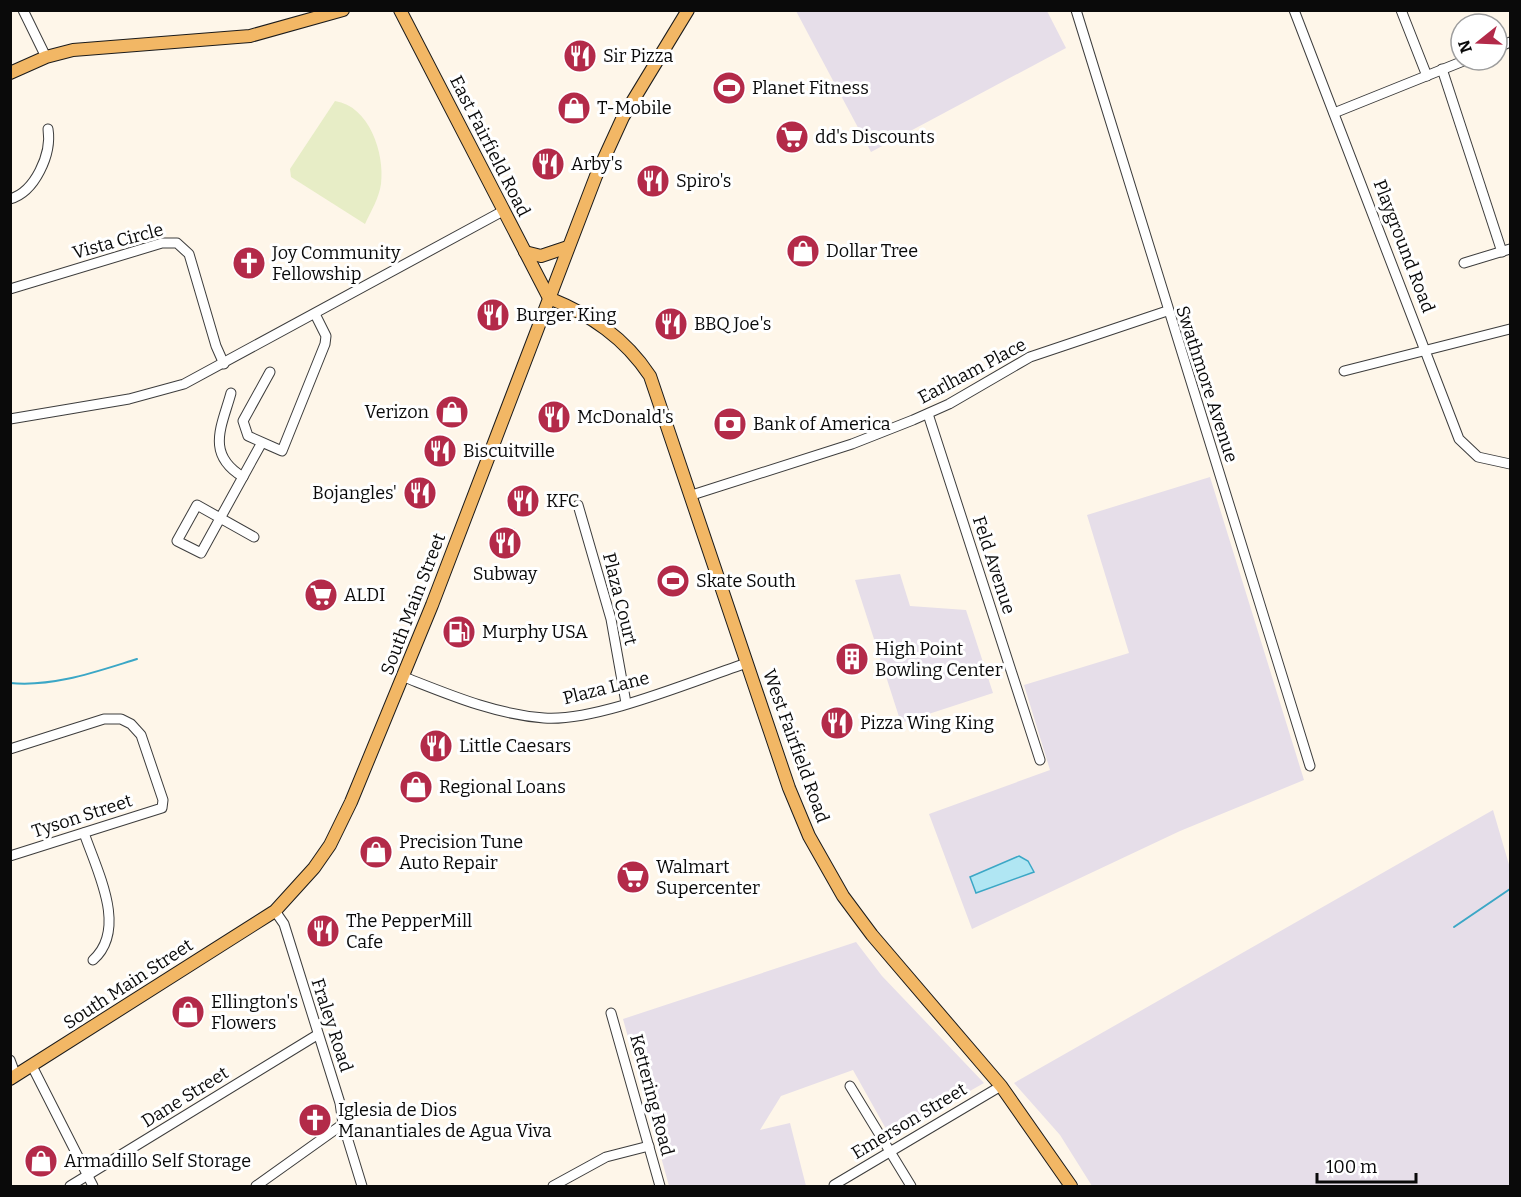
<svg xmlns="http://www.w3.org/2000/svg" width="1521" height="1197" viewBox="0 0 1521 1197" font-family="Bitter,serif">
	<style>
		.industrial { fill: #e6dee9 }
		.pitch { fill: #e7edc6 }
		.water { fill: #b0e6f3; stroke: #3ba7c6; stroke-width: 1.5 }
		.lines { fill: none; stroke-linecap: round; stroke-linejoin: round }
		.stream { stroke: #3ba7c6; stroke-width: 2 }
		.minor-casing { stroke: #3d3d3d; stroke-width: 11 }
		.major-casing { stroke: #1b1b1b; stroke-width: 14 }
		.minor { stroke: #fff; stroke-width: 9 }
		.major { stroke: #f2b765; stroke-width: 12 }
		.labels { text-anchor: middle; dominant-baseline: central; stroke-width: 6; stroke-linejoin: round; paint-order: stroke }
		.poi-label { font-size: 18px; fill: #0a0a0a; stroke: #fff; text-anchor: start }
		.street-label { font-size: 18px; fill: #0a0a0a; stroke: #fff }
	</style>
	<rect width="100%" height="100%" fill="#fef6e9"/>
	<g class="industrial">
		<path d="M796 11H1047L1066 48 871 152Z"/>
		<path d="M1210 477 1304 780 1180 831 972 929 929 814 1050 770 1024 685 1129 653 1087 515Z"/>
		<path d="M900 574 910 606 966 610 993 693 901 723 855 580Z"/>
		<path d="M1493 810 1510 868V1186H1092L1060 1135 1014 1083Z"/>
		<path d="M856 942 882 976 984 1083 890 1136 853 1070 781 1096 760 1130 790 1123 806 1186H669L623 1019Z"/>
	</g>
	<path class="pitch" d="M335 101C369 106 385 153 381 184 379 198 371 211 365 224L291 177 290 169Z"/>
	<path class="water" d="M1019 856 1028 861 1034 872 976 893 970 877Z"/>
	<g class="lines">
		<g class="stream">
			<path d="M10 683C54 687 95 672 137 659"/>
			<path d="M1454 927 1510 889"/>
		</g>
		<defs>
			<g id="minor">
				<path d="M23 10 46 57"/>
				<path d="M1076 10 1310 766"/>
				<path d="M1294 10 1459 439 1478 457 1510 464"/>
				<path d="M1401 10 1427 76"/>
				<path d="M1497 48 1510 42"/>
				<path d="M1442 69 1502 252"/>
				<path d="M1334 113 1466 60"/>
				<path d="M10 199C35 192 52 154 48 129"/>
				<path d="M1464 263 1510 249"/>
				<path d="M10 289 162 243H177L189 254 216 346 224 364"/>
				<path d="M1344 371 1510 329"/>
				<path d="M270 372 243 421 248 436 282 451 325 344 326 336 315 314"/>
				<path d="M231 393C222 426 205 454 243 477"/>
				<path d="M928 414 1040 760"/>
				<path d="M10 419 129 399 184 384 503 211"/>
				<path d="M692 495 852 444 913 420 949 404 1030 357 1167 311"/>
				<path d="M578 505 611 619 626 703"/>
				<path d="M254 537 197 505 177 541 201 553 261 444"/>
				<path d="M404 677C450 695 494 714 544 718 597 722 695 680 747 663"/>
				<path d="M10 749 104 719H121L131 724 141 735 163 800 162 808 10 856"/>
				<path d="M84 833C97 871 128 929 93 960"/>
				<path d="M275 911 284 924 340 1103 343 1124 362 1186"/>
				<path d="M611 1013 660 1186"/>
				<path d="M10 1060 16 1076"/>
				<path d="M32 1066 93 1186"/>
				<path d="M850 1086 911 1186"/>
				<path d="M834 1185 1001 1086"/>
				<path d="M70 1186 317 1035"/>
				<path d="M256 1186 343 1124"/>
				<path d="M553 1186 606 1157 649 1146"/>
			</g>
			<g id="major">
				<path d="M400 10 549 298"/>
				<path d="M10 73 46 57 73 50 250 36 343 10"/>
				<path d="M525 252 541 256 568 247"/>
				<path d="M549 298C591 315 625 338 650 376L789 788 809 836 843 896 872 935 1001 1086 1071 1186"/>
				<path d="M10 1079 275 911 314 868 330 845 351 802 432 605 596 176 623 117 688 10"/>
			</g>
		</defs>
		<use href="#minor" class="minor-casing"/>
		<use href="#major" class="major-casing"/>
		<use href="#minor" class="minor"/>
		<use href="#major" class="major"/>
	</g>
	<defs>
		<symbol id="restaurant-disc" viewBox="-11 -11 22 22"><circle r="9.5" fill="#b32a49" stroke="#fff"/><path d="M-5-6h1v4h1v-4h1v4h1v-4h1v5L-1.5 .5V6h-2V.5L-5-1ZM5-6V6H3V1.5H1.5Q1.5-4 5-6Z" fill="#fff"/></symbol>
		<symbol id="stadium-disc" viewBox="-11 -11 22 22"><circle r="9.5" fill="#b32a49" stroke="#fff"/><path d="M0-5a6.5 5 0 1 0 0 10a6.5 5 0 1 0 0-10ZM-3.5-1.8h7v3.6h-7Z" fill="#fff"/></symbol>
		<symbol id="shop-disc" viewBox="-11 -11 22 22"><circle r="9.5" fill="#b32a49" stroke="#fff"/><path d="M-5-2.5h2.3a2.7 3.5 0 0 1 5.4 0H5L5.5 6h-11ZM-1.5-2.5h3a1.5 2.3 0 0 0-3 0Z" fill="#fff"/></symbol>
		<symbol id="supermarket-disc" viewBox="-11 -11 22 22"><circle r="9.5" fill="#b32a49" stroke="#fff"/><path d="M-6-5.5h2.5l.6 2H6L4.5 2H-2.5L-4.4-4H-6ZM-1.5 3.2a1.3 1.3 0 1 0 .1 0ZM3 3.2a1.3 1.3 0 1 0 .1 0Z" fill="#fff"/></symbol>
		<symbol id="church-disc" viewBox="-11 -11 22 22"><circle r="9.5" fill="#b32a49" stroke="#fff"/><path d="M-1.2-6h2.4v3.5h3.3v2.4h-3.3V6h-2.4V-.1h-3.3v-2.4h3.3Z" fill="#fff"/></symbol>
		<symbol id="bank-disc" viewBox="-11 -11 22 22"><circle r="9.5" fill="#b32a49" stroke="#fff"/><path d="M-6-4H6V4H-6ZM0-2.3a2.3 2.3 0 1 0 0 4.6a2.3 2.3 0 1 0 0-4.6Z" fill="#fff"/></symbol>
		<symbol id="fuel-disc" viewBox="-11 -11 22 22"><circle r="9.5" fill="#b32a49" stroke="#fff"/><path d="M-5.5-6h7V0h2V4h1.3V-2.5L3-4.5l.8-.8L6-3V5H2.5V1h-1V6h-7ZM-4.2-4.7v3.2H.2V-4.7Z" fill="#fff"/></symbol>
		<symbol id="building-disc" viewBox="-11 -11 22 22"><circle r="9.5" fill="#b32a49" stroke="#fff"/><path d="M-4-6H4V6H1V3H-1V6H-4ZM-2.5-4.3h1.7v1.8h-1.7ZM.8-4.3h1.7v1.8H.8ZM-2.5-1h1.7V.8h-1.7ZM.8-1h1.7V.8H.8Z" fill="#fff"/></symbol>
	</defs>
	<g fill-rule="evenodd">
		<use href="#restaurant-disc" x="561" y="37" width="38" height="38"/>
		<use href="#stadium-disc" x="710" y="69" width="38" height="38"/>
		<use href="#shop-disc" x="555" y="89" width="38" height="38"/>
		<use href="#supermarket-disc" x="773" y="118" width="38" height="38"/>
		<use href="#restaurant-disc" x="529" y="145" width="38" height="38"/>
		<use href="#restaurant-disc" x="634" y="162" width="38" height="38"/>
		<use href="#shop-disc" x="784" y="232" width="38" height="38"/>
		<use href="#church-disc" x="230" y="244" width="38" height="38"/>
		<use href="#restaurant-disc" x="474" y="296" width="38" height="38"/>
		<use href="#restaurant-disc" x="652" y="305" width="38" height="38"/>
		<use href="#shop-disc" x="433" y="393" width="38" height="38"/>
		<use href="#restaurant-disc" x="535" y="398" width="38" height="38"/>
		<use href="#bank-disc" x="711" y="405" width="38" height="38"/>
		<use href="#restaurant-disc" x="421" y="432" width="38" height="38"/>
		<use href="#restaurant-disc" x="401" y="474" width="38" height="38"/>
		<use href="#restaurant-disc" x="504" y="482" width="38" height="38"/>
		<use href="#restaurant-disc" x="486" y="524" width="38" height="38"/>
		<use href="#stadium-disc" x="654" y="562" width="38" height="38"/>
		<use href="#supermarket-disc" x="302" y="576" width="38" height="38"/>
		<use href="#fuel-disc" x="440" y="613" width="38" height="38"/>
		<use href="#building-disc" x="833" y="640" width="38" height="38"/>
		<use href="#restaurant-disc" x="818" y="704" width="38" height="38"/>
		<use href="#restaurant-disc" x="417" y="727" width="38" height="38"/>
		<use href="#shop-disc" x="397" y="768" width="38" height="38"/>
		<use href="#shop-disc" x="357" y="833" width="38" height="38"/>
		<use href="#supermarket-disc" x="614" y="858" width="38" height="38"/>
		<use href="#restaurant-disc" x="304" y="912" width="38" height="38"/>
		<use href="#shop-disc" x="169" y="993" width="38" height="38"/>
		<use href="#church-disc" x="296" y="1101" width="38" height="38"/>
		<use href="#shop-disc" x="22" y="1142" width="38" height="38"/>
	</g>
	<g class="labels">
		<g class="poi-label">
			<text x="603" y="56">Sir Pizza</text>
			<text x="752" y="88">Planet Fitness</text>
			<text x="597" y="108">T-Mobile</text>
			<text x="815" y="137">dd's Discounts</text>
			<text x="571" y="164">Arby's</text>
			<text x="676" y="181">Spiro's</text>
			<text x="826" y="251">Dollar Tree</text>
			<text x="272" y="253">Joy Community<tspan x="272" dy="21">Fellowship</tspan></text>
			<text x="516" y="315">Burger King</text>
			<text x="694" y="324">BBQ Joe's</text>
			<text x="429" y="412" text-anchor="end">Verizon</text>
			<text x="577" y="417">McDonald's</text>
			<text x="753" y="424">Bank of America</text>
			<text x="463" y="451">Biscuitville</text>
			<text x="397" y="493" text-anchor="end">Bojangles'</text>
			<text x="546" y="501">KFC</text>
			<text x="505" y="574" text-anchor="middle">Subway</text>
			<text x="696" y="581">Skate South</text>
			<text x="344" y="595">ALDI</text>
			<text x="482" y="632">Murphy USA</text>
			<text x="875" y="649">High Point<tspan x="875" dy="21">Bowling Center</tspan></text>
			<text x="860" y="723">Pizza Wing King</text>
			<text x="459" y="746">Little Caesars</text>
			<text x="439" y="787">Regional Loans</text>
			<text x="399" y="842">Precision Tune<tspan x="399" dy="21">Auto Repair</tspan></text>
			<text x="656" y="867">Walmart<tspan x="656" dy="21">Supercenter</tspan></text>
			<text x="346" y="921">The PepperMill<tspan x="346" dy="21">Cafe</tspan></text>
			<text x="211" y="1002">Ellington's<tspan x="211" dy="21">Flowers</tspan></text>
			<text x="338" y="1110">Iglesia de Dios<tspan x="338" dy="21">Manantiales de Agua Viva</tspan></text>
			<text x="64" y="1161">Armadillo Self Storage</text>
		</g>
		<g class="street-label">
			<text transform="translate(490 146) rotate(63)">East Fairfield Road</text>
			<text transform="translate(118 241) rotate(-15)">Vista Circle</text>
			<text transform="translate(1404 246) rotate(69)">Playground Road</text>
			<text transform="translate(972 371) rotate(-28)">Earlham Place</text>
			<text transform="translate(1207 384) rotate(72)">Swathmore Avenue</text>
			<text transform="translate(994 565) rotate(72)">Feld Avenue</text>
			<text transform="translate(620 599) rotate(76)">Plaza Court</text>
			<text transform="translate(413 604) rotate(-69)">South Main Street</text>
			<text transform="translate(606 688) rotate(-14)">Plaza Lane</text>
			<text transform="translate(796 746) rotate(70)">West Fairfield Road</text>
			<text transform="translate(82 816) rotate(-18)">Tyson Street</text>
			<text transform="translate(128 984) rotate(-33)">South Main Street</text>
			<text transform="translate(332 1025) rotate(72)">Fraley Road</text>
			<text transform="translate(652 1095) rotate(75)">Kettering Road</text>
			<text transform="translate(185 1097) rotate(-32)">Dane Street</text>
			<text transform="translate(909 1121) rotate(-31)">Emerson Street</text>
		</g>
	</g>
	<rect width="1521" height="1197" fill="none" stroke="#0a0a0a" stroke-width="24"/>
	<g transform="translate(1479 42) rotate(252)"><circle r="28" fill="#ffffff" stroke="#9d9d9d" stroke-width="1.5"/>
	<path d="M0-4.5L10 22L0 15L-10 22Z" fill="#b32a49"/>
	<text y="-9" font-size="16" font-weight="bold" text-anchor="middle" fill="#0a0a0a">N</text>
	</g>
	<path d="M1317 1173v9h99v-9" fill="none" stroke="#0a0a0a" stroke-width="3"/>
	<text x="1326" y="1173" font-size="18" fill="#0a0a0a" stroke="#ffffff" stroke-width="4.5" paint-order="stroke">100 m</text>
</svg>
